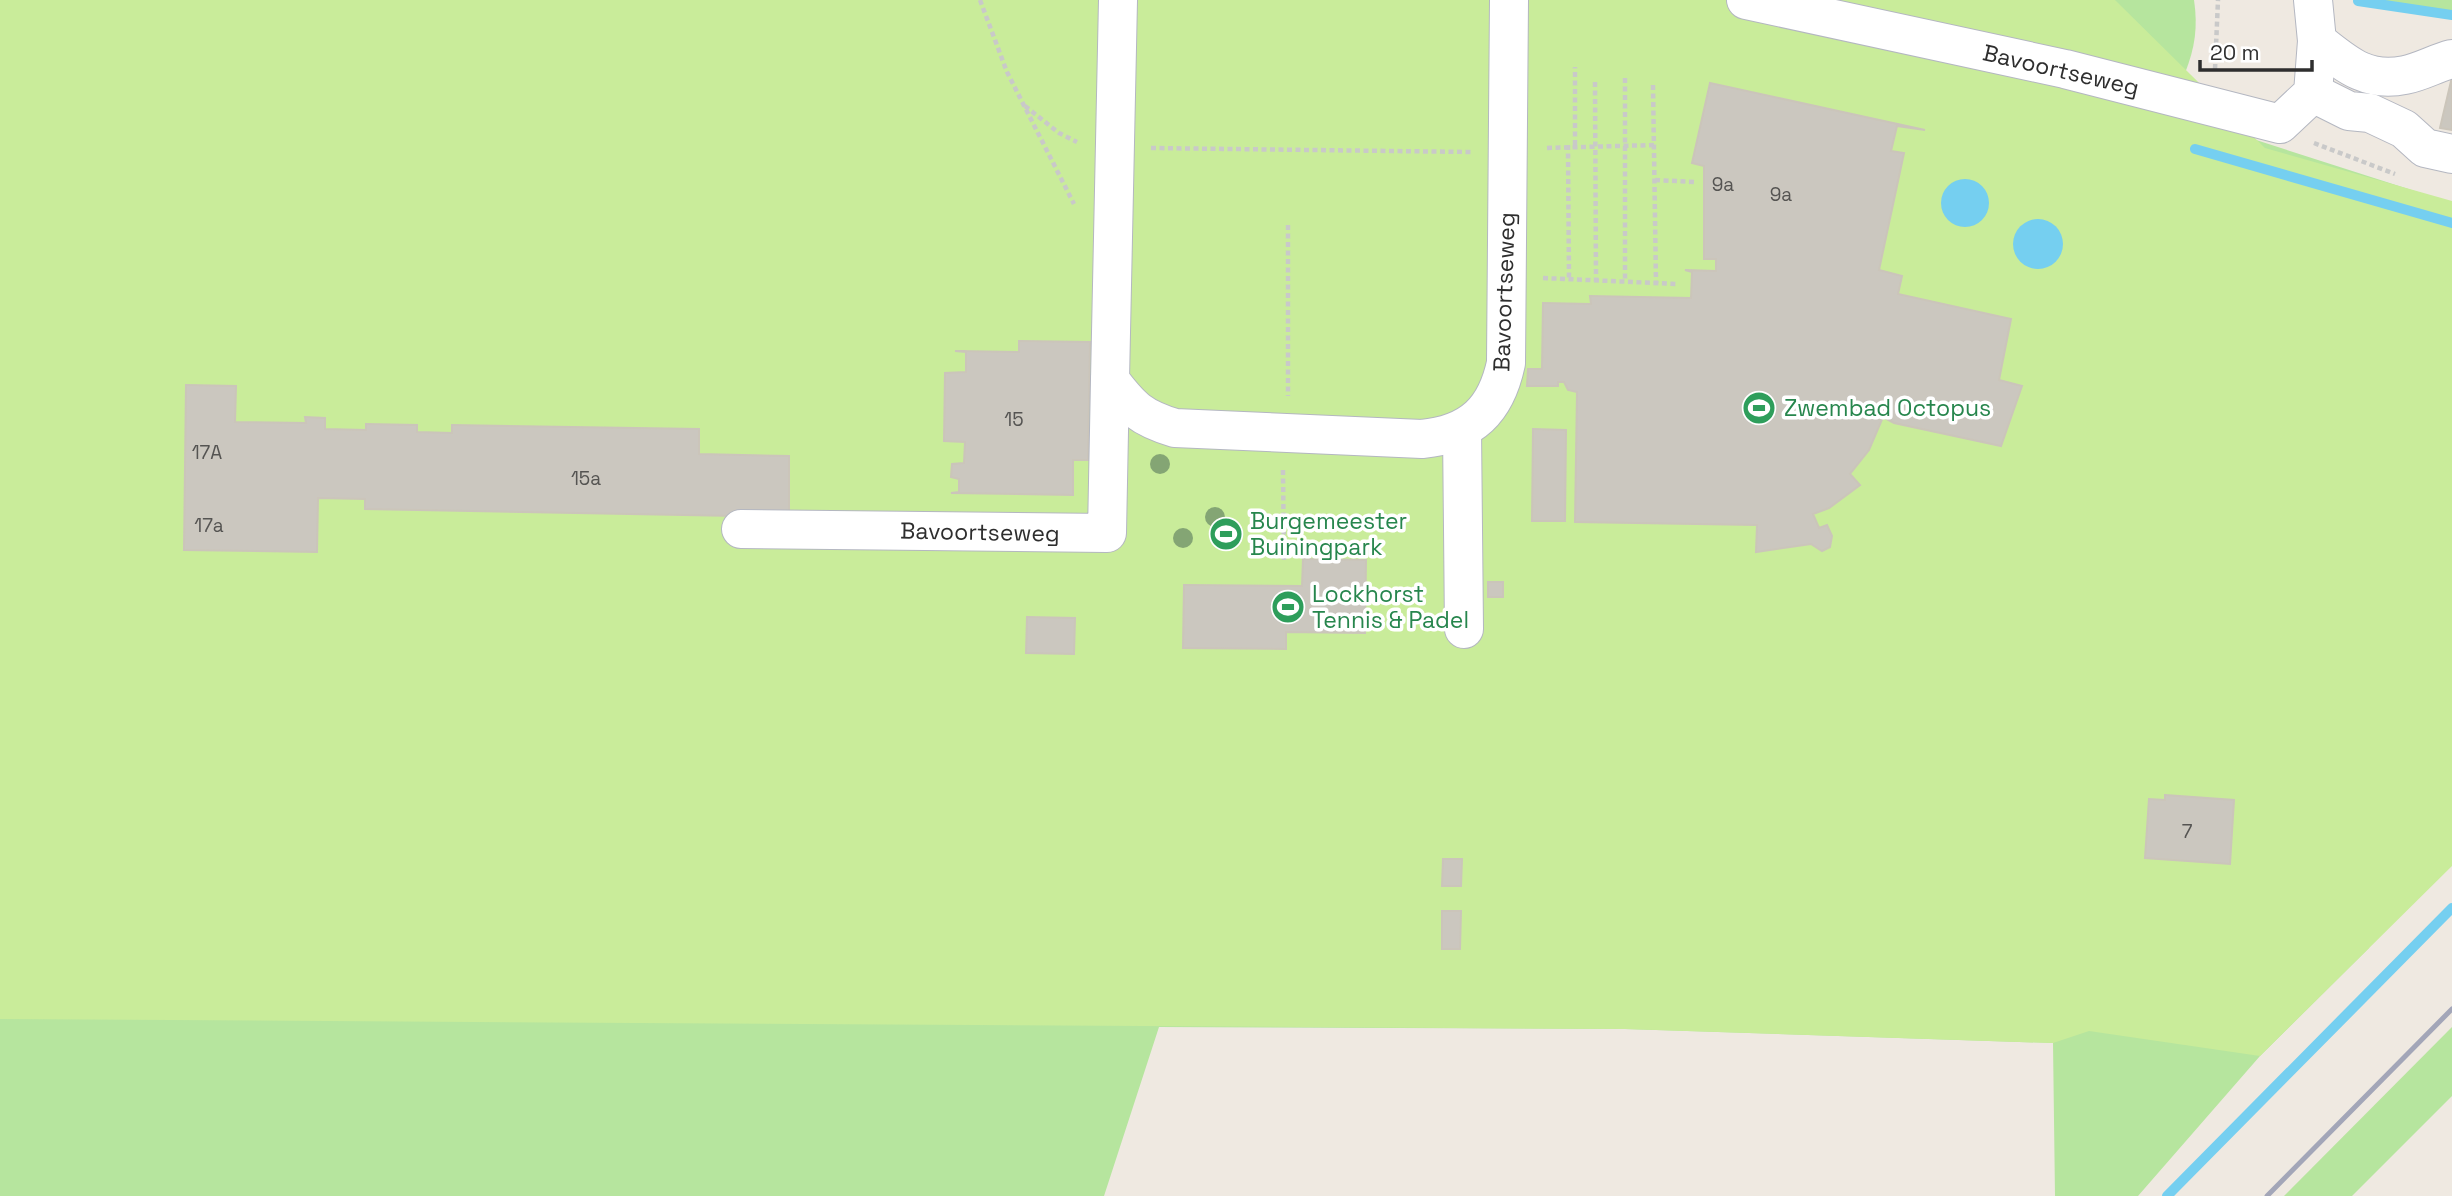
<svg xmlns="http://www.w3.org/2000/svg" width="2452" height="1196" viewBox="0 0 2452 1196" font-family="'Space Grotesk',sans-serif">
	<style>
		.green { fill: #b6e59e }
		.pitch { fill: #c9ec9a }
		.water { fill: #75cff0 }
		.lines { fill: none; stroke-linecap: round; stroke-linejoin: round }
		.stream { stroke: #75cff0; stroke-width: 10 }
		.building { fill: #cbc7bf; stroke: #cbc5ba; stroke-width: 2 }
		.minor-casing { stroke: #b4b7c1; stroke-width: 40 }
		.path { stroke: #c9c9c9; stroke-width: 4.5; stroke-dasharray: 5 3.5; stroke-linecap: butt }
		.minor { stroke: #fff; stroke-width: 38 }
		.rail { stroke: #a3a6b8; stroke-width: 5 }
		.tree { fill: #84a574 }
		.labels { text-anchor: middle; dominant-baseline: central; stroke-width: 7; stroke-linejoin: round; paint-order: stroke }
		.number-label { font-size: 19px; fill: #555452 }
		.street-label { font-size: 23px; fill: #2e2e2e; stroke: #fff }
		.leisure-label { font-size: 23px; fill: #27864d; stroke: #fff; text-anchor: start }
	</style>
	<rect width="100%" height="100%" fill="#efe9e1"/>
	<g class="green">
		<path d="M2108 0H2194C2198 27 2195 48 2185 73Z"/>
		<path d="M2372 0H2452V13L2369 4Z"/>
		<path d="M2172 113 2452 203 2369 948 2260 1056 2138 1196H2055L2053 1043 1625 1029 1159 1027 1104 1196H0V984Z"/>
		<path d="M2452 1027V1096L2352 1196H2284Z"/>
	</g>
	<path class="pitch" d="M0 0H2115L2265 148 2452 201V866L2260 1056 2089 1031 2053 1043 1625 1029 0 1019Z"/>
	<g class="water">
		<circle cx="1965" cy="203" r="24"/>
		<circle cx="2038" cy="244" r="25"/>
	</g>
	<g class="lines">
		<g class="stream">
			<path d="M2358 1 2452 15"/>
			<path d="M2195 149 2452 223"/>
			<path d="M2167 1196 2452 908"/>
		</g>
	</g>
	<g class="building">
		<path d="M2452 77V130L2440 128Z"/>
		<path d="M1710 83 1925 130 1897 126 1891 151 1904 153 1879 270 1902 276 1898 294 2011 319 1999 380 2022 386 2001 446 1894 423 1883 417 1869 450 1850 474 1860 485 1829 508 1813 514 1819 528 1827 525 1832 536 1830 547 1822 551 1811 544 1756 552 1757 525 1575 522 1577 392 1568 390 1564 382H1558V386H1527L1528 369H1542L1543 303 1591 304 1590 296 1691 298 1692 272 1685 270 1716 271V259H1704V166L1692 163Z"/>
		<path d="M1019 341 1090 342 1088 460H1073V495L951 493 959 492V479L951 477 952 464 964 463 965 442 944 441 945 373 966 372V352L955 351 1019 352Z"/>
		<path d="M186 385 236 386 235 422 306 423 305 417 325 418V429L366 430V424L417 425V432L452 433V425L699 429V454L789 456V517L365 509V499L318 498 317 552 184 550Z"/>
		<path d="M1533 429 1566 430 1565 521H1532Z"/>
		<path d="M1303 559 1366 560 1365 633 1286 632V649L1183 648 1184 585 1302 586Z"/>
		<rect x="1488" y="582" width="15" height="15"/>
		<path d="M1027 617 1075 618 1074 654 1026 653Z"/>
		<path d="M2165 795 2234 800 2230 864 2145 858 2149 799 2165 800Z"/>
		<path d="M1443 859H1462L1461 886H1442Z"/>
		<path d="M1442 911H1461L1460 949H1442Z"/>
	</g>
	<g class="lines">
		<defs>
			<g id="minor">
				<path d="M1118 0 1110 380C1131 408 1141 418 1175 428L1422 439C1472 434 1496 410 1506 363L1509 0"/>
				<path d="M1746 0 2065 69 2280 124 2313 93 2317 41 2313 0"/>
				<path d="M2317 41C2346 64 2366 83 2405 75 2421 72 2436 63 2452 59"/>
				<path d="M2313 93 2349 111 2370 113 2404 129 2425 148 2452 154"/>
				<path d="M1462 429 1464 629"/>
				<path d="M741 529 1107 533 1110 380"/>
			</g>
		</defs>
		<use href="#minor" class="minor-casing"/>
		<g class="path">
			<path d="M980 0 1007 72 1074 204"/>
			<path d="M2215 69 2218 0"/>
			<path d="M1625 78V282"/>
			<path d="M1595 82 1596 281"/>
			<path d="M1653 85 1656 283"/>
			<path d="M1025 106 1059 133 1077 142"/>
			<path d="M2314 143 2395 174"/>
			<path d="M1568 145 1569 280"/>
			<path d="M1575 145V67"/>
			<path d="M1151 148 1472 152"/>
			<path d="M1547 148 1654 145"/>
			<path d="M1655 180 1695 182"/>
			<path d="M1288 225V396"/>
			<path d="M1543 278 1678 284"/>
			<path d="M1283 470 1284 560"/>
		</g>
		<use href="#minor" class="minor"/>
		<path class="rail" d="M2267 1196 2452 1009"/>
	</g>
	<g class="tree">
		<circle cx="1160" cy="464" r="10"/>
		<circle cx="1215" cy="517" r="10"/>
		<circle cx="1183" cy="538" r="10"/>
	</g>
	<defs>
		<symbol id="stadium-disc" viewBox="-11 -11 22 22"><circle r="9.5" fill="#2e9e5b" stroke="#fff"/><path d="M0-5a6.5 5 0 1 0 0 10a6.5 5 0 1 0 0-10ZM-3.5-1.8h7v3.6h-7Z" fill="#fff"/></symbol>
	</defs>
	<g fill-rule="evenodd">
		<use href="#stadium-disc" x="1740" y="389" width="38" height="38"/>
		<use href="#stadium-disc" x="1207" y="515" width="38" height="38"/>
		<use href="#stadium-disc" x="1269" y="588" width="38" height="38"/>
	</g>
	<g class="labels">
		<g class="number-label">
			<text x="1723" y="184">9a</text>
			<text x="1781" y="194">9a</text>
			<text x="1014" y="419">15</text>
			<text x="207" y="452">17A</text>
			<text x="586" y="478">15a</text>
			<text x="209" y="525">17a</text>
			<text x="2187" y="831">7</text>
		</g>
		<g class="street-label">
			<text transform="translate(2061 70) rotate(13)">Bavoortseweg</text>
			<text transform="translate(1504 292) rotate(-88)">Bavoortseweg</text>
			<text transform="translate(980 532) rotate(1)">Bavoortseweg</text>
		</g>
		<g class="leisure-label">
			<text x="1784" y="408">Zwembad Octopus</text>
			<text x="1250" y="521">Burgemeester<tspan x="1250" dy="26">Buiningpark</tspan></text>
			<text x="1312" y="594">Lockhorst<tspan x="1312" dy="26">Tennis &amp; Padel</tspan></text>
		</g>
	</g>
	<path d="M2200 60v10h112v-10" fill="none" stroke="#2e2e2e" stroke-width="3.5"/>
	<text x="2210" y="60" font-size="21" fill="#2e2e2e" stroke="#ffffff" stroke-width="5" paint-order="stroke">20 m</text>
</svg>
